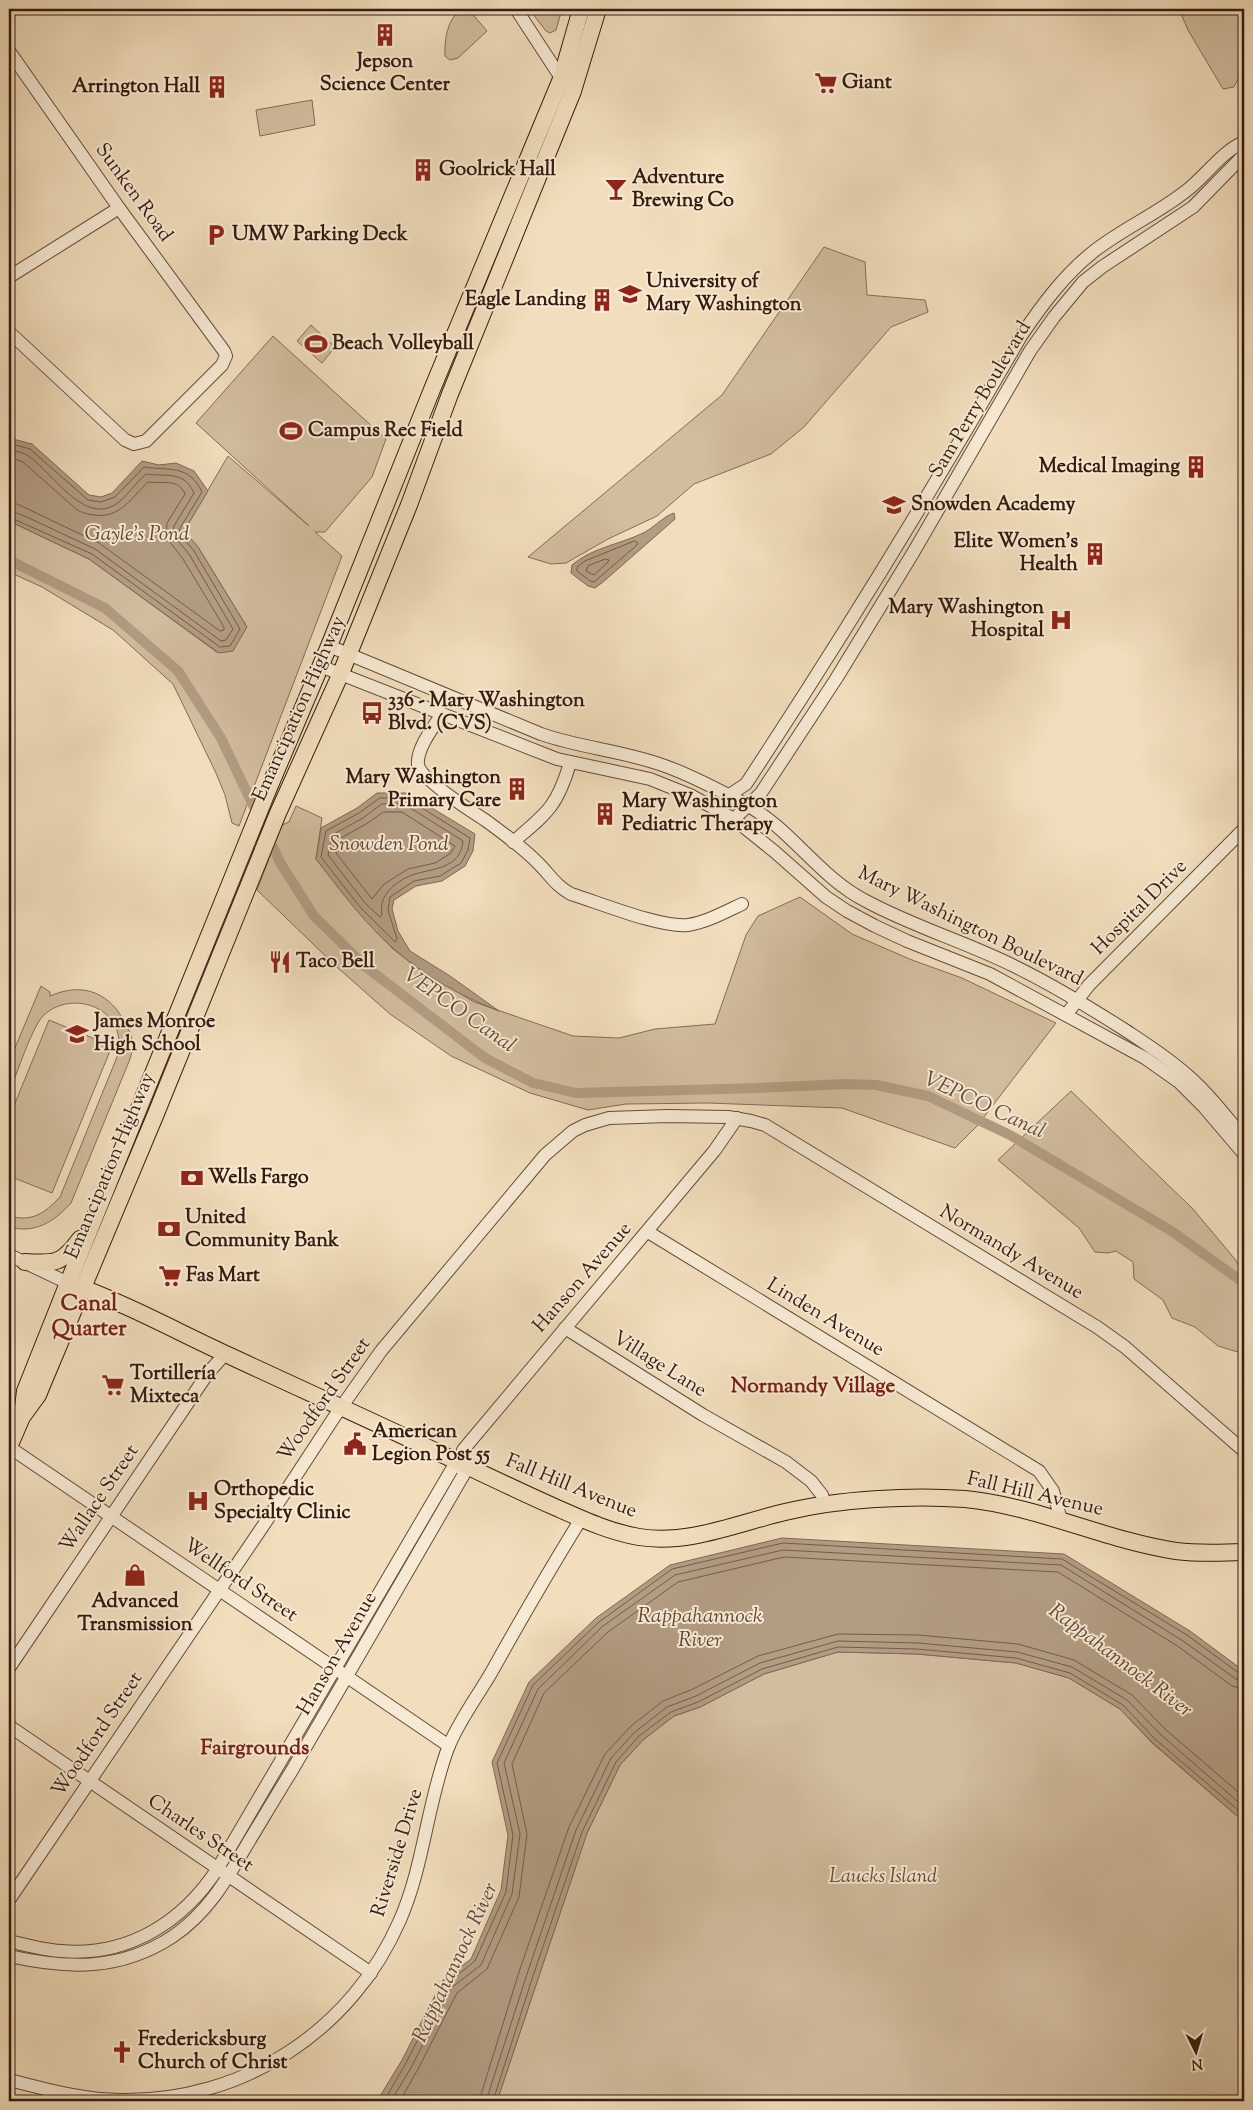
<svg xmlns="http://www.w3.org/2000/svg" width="1253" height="2110" viewBox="0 0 1253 2110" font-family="'Sorts Mill Goudy',serif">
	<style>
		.green { fill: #d2bd9f; stroke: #846c56 }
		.water { fill: #b29c82; stroke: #806854 }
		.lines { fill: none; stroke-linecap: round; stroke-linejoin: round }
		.shore { stroke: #745c48; stroke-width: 1 }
		.canal { stroke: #b29c82; stroke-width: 10 }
		.minor-casing { stroke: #644c3a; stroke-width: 14 }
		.major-casing { stroke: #351b0e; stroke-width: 18 }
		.minor { stroke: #f7ead4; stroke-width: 12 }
		.major { stroke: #f2debd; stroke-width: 16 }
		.labels { text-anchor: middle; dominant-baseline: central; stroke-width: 4; stroke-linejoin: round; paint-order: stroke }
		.poi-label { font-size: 20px; font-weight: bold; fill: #351b0e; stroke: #f7ead4; text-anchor: start }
		.street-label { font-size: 20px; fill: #351b0e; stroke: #f7ead4 }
		.park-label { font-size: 20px; font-style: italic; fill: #644c3a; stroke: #f7ead4 }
		.water-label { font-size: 21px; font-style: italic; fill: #614837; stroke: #f7ead4 }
		.neighbourhood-label { font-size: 21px; font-weight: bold; fill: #7a1f14; stroke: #f7ead4 }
		.quarter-label { font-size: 22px; font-weight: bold; fill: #7a1f14; stroke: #f7ead4 }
	</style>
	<rect width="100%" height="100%" fill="#f2debd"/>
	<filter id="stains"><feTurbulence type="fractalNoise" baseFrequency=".004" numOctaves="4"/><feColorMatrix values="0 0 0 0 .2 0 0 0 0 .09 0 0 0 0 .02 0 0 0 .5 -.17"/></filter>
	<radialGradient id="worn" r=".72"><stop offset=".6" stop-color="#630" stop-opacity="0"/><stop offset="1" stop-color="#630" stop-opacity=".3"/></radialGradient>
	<g class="green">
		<path d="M468 9 487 31 458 58 450 60 445 56C444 40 448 10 468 9Z"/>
		<path d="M529 9H562L556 30 550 33 546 31Z"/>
		<path d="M1179 9H1244V72L1239 77 1234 87 1223 89 1188 30Z"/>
		<path d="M312 100 315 125 260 136 256 110Z"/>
		<path d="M824 247 865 262 867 295 925 300 928 312 891 327 804 427 771 454 694 484 657 516 608 539 566 563 551 564 528 557 722 395Z"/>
		<path d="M311 325 335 347 322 363 297 341Z"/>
		<path d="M273 336 386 439 372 477 325 532H315L342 556 239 826 232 823 225 795 216 773 173 684 113 630 42 587 9 572V521L89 559 218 653 247 627 198 547 184 531 228 456 309 526 196 423Z"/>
		<path d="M296 806 322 818 316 859 357 910 393 949 415 966 474 1002 573 1036 619 1038 655 1029 715 1024 746 935 758 916 800 897 852 934 912 960 962 978 1056 1023 977 1126 955 1148 842 1108 708 1103 626 1104 588 1110 530 1093 451 1056 390 1014 338 968 257 890 282 825 289 822Z"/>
		<path d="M41 986 50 992V996C80 983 106 990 123 1019 127 1026 132 1036 133 1044 133 1049 131 1055 130 1059L71 1203C54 1222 35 1234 9 1227V1216C32 1222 44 1214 60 1197L117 1057C118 1052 119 1046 119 1041 117 1004 68 991 43 1016 32 1027 16 1076 9 1093V1062Z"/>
		<path d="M49 1020 112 1046 52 1193 9 1176V1118Z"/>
		<path d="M1071 1091 1193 1209 1234 1258 1244 1272V1354L1218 1346 1195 1327 1172 1318 1163 1300 1134 1279 1133 1262 1116 1251 1108 1253 1095 1252 1079 1228 998 1160Z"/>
		<path d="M838 1652 917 1654 1016 1663 1069 1678 1120 1709 1152 1743 1244 1822V2101H497L587 1833 620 1765 643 1740 674 1716 700 1707 764 1674Z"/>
	</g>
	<g class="water">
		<path d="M9 438 32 444 89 495 101 497 112 493 142 461 159 465 176 463 194 471 208 491 184 531 198 547 247 627 233 651 219 653 89 559 9 521Z"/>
		<path d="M674 513 675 519 603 582 595 588 588 586 571 573 572 565C592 548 617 545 641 534 653 529 662 517 674 513Z"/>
		<path d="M377 793H407L475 834 473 851 465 866 442 881 416 886 394 900 392 909 398 931 410 951 450 976 499 1011C462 997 423 975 394 949 364 923 340 890 316 859L321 828 357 808Z"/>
		<path d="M782 1538 1064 1554 1190 1631 1244 1671V1822L1152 1742 1120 1709 1069 1678 1016 1663 917 1654 838 1652 764 1674 700 1707 674 1716 643 1740 620 1765 587 1833 497 2101H377L402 2060 443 1980 471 1959 501 1890 508 1835 492 1762 529 1682 596 1618 670 1565Z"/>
	</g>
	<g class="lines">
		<g class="shore">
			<path d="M9 443 30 449 88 500 101 502 115 497 144 467C169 471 189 464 202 492L180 528 179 533 194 551 240 629 230 646 220 647 92 554 9 517"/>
			<path d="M9 449C14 451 22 452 27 455 52 471 85 529 119 502 129 494 136 482 146 474 166 477 184 470 194 493L174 526 173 535 189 554 233 629 226 640 221 641 95 549 29 518 9 510"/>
			<path d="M9 457 23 462 76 509C82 513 87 514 94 515 120 519 132 497 148 482 162 484 179 478 185 494L167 523 166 537 183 559 224 627V630L220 631 99 543 32 511 17 504 9 503"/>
			<path d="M635 541 638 543 637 545 594 582 590 581 577 571V567L585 561Z"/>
			<path d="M606 559 609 560 608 562 594 575 586 571 588 566Z"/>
			<path d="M380 798H406L470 838 468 850 461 863 440 876 414 881 390 897 388 910 397 939 395 942 360 907 321 857 326 831 359 813Z"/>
			<path d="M382 804H404L463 841C460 870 432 868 412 875 395 882 378 895 382 915L380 917 365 903 328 855 332 835 363 818Z"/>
			<path d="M384 812H402L455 846 451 853 435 863 408 869 384 884 372 899 336 853 339 839 366 824Z"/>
			<path d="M384 2101 406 2063 446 1984 475 1961 506 1892 513 1835 497 1763 533 1685 599 1622 672 1569 783 1543 1062 1559 1187 1635 1240 1674 1244 1675"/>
			<path d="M391 2101 412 2066 451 1988 481 1965 512 1894 520 1834 504 1763 538 1689 603 1626 675 1575 783 1550 1061 1565 1183 1641 1236 1679 1244 1681"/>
			<path d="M400 2101 418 2069 457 1993 487 1969 519 1897 527 1834 512 1764 544 1693 608 1632 678 1582 784 1557 1058 1572 1179 1647 1232 1686 1244 1689"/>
			<path d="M479 2101 519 1972 569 1827 605 1754 631 1726 663 1701 693 1689 758 1656 838 1634 918 1635 1018 1644 1074 1660 1132 1695 1165 1729 1244 1797"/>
			<path d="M486 2101 527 1974 576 1830 611 1758 635 1732 667 1707 696 1696 760 1663 838 1641 918 1643 1017 1652 1072 1667 1127 1700 1160 1734 1244 1807"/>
			<path d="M493 2101 533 1976 582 1832 616 1762 639 1736 671 1712 698 1702 762 1669 838 1647 917 1649 1016 1658 1070 1673 1123 1705 1155 1739 1244 1815"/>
		</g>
		<path class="canal" d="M9 560 105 608 178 671 221 738 281 864 314 916 366 967 485 1058 533 1083 576 1093 759 1088 845 1084 876 1085 928 1096 1010 1135 1173 1232 1244 1283"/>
		<defs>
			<g id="minor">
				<path d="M516 9 565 84"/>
				<path d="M9 51 119 208 224 351 226 356 222 365 146 441 134 444 125 440 9 332"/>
				<path d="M9 277 119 208"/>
				<path d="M329 646 541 734C581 748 625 751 665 766 693 776 721 791 747 805 792 830 820 878 866 901 914 927 966 942 1014 966 1053 985 1089 1007 1125 1030 1149 1046 1174 1062 1195 1082 1213 1099 1228 1119 1244 1138"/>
				<path d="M320 666 557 759 650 779 690 795 734 819 775 852 826 897 847 911 875 926 907 941 990 974 1145 1058 1179 1082 1204 1107 1244 1154"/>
				<path d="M442 714C434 726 416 749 418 765 421 779 471 811 485 820 503 833 522 847 538 863 551 876 555 885 571 894 600 903 661 928 688 925 707 922 725 912 742 904"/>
				<path d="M728 796 746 784C842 638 934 488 1021 336 1042 305 1064 275 1093 252 1122 229 1157 214 1186 191 1206 176 1222 151 1244 142"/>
				<path d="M734 819 761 793 836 679 913 553 1030 351 1054 317 1083 282 1102 267 1193 207 1243 156 1244 146"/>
				<path d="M513 842C547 813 557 807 570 763"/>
				<path d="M1066 1015 1089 985 1244 829"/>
				<path d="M648 1232 1039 1471 1053 1491 1061 1520"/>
				<path d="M9 1255 68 1283"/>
				<path d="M565 1328 703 1415 786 1462 811 1481 822 1495 825 1505"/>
				<path d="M9 1447 449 1746"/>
				<path d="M9 1668 208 1373 225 1354"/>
				<path d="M9 1726 371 1973"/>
				<path d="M9 1900 263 1526 335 1416 381 1351 545 1155 573 1131 585 1125 609 1118 668 1116 728 1117 751 1121 765 1125 1097 1327 1125 1347 1244 1451"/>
				<path d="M9 1941C26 1945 43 1950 61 1951 128 1957 183 1922 218 1868L452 1469 460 1463"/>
				<path d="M9 1956C68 1969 120 1971 172 1937 208 1913 227 1879 248 1843 262 1820 276 1796 291 1772 349 1673 406 1574 464 1474L460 1463 463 1450 715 1150 737 1118"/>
				<path d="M9 2080C45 2089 83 2100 121 2100 243 2102 352 2031 400 1920 424 1865 427 1804 448 1748 458 1722 477 1697 491 1673 520 1621 550 1569 581 1519"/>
			</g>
			<g id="major">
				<path d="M25 1262C55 1264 62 1264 80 1239"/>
				<path d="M72 1284C127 1304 178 1332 230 1356 305 1391 381 1425 456 1461 490 1477 523 1493 557 1508 584 1520 610 1532 639 1537 689 1545 738 1523 785 1512 838 1499 911 1495 965 1499 1037 1506 1104 1540 1176 1551 1199 1554 1222 1553 1244 1552"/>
				<path d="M22 1415 25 1391 68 1283 268 790 329 646 433 387 561 79 581 9"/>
				<path d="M9 1447 22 1417 38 1395 43 1383 155 1116 278 813 341 673 409 505 450 394 573 91 598 9"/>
			</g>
		</defs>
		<use href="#minor" class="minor-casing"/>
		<use href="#major" class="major-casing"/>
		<use href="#minor" class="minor"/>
		<use href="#major" class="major"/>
	</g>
	<defs>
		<symbol id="building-bare" viewBox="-9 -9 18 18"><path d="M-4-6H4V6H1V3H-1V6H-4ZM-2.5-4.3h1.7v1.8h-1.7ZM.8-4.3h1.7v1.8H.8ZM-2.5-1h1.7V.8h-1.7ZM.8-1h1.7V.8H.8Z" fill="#8f2418" stroke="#f7ead4" stroke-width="2.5" paint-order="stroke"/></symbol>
		<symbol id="supermarket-bare" viewBox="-9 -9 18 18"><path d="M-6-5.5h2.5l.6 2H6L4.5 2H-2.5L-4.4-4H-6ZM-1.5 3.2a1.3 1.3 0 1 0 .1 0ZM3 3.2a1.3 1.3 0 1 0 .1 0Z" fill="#8f2418" stroke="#f7ead4" stroke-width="2.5" paint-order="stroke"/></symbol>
		<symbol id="bar-bare" viewBox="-9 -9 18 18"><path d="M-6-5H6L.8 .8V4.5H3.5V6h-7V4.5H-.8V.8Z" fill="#8f2418" stroke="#f7ead4" stroke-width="2.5" paint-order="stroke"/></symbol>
		<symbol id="parking-bare" viewBox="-9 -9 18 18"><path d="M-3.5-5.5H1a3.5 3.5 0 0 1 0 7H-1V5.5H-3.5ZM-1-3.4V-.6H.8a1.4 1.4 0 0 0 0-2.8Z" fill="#8f2418" stroke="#f7ead4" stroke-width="2.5" paint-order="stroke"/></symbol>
		<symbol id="university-bare" viewBox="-9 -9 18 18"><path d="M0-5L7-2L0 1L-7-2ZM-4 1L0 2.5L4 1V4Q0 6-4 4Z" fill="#8f2418" stroke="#f7ead4" stroke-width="2.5" paint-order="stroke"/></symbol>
		<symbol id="stadium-bare" viewBox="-9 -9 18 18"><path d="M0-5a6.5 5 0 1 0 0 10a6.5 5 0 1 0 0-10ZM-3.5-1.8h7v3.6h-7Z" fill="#8f2418" stroke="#f7ead4" stroke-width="2.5" paint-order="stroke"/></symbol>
		<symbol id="school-bare" viewBox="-9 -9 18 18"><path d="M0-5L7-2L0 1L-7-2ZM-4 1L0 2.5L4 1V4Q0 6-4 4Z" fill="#8f2418" stroke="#f7ead4" stroke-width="2.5" paint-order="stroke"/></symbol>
		<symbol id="hospital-bare" viewBox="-9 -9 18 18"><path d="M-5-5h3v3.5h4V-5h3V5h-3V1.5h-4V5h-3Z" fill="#8f2418" stroke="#f7ead4" stroke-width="2.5" paint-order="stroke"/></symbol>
		<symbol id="bus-bare" viewBox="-9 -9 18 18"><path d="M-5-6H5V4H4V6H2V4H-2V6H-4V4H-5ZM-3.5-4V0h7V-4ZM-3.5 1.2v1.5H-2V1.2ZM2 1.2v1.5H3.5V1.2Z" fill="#8f2418" stroke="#f7ead4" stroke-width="2.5" paint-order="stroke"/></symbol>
		<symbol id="restaurant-bare" viewBox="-9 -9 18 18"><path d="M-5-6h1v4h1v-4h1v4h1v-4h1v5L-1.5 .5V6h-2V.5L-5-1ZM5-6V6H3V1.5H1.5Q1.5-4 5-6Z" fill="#8f2418" stroke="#f7ead4" stroke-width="2.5" paint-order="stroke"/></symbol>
		<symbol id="bank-bare" viewBox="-9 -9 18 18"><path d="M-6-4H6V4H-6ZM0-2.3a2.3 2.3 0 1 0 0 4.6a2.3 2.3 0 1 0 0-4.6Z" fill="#8f2418" stroke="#f7ead4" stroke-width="2.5" paint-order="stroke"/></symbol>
		<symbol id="civic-bare" viewBox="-9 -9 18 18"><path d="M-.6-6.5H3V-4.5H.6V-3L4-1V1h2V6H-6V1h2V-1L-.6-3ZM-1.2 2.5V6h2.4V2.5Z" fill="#8f2418" stroke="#f7ead4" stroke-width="2.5" paint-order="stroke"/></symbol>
		<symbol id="shop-bare" viewBox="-9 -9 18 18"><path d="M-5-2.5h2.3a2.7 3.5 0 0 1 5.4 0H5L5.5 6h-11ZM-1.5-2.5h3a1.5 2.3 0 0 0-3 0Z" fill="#8f2418" stroke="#f7ead4" stroke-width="2.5" paint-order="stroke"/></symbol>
		<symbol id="church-bare" viewBox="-9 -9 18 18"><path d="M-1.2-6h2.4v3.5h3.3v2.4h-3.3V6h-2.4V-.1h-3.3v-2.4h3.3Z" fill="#8f2418" stroke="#f7ead4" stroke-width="2.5" paint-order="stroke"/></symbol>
	</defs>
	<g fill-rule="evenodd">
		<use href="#building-bare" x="369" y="19" width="32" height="32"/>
		<use href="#supermarket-bare" x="810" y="67" width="32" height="32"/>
		<use href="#building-bare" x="201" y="71" width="32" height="32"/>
		<use href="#building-bare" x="407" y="154" width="32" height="32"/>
		<use href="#bar-bare" x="600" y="173" width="32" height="32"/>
		<use href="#parking-bare" x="200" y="219" width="32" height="32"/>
		<use href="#university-bare" x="614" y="278" width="32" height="32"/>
		<use href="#building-bare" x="586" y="284" width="32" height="32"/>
		<use href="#stadium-bare" x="300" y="328" width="32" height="32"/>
		<use href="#stadium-bare" x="275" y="415" width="32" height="32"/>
		<use href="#building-bare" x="1180" y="451" width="32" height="32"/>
		<use href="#school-bare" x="878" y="489" width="32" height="32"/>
		<use href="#building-bare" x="1079" y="538" width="32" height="32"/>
		<use href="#hospital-bare" x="1045" y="604" width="32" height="32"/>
		<use href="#bus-bare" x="356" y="697" width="32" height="32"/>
		<use href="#building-bare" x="501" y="773" width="32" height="32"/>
		<use href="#building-bare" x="589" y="798" width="32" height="32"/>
		<use href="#restaurant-bare" x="264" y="946" width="32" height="32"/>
		<use href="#school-bare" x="61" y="1018" width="32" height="32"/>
		<use href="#bank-bare" x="176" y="1162" width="32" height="32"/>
		<use href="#bank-bare" x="153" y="1213" width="32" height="32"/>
		<use href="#supermarket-bare" x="154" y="1260" width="32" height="32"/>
		<use href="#supermarket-bare" x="97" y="1369" width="32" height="32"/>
		<use href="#civic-bare" x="339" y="1428" width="32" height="32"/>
		<use href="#hospital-bare" x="182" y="1485" width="32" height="32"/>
		<use href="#shop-bare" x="119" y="1559" width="32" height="32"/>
		<use href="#church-bare" x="106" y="2036" width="32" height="32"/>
	</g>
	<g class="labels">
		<g class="poi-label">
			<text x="385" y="62" text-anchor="middle">Jepson<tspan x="385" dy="23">Science Center</tspan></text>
			<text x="842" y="83">Giant</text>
			<text x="200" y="87" text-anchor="end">Arrington Hall</text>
			<text x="439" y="170">Goolrick Hall</text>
			<text x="632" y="178">Adventure<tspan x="632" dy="23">Brewing Co</tspan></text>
			<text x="232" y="235">UMW Parking Deck</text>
			<text x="646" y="282">University of<tspan x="646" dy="23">Mary Washington</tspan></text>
			<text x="586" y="300" text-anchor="end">Eagle Landing</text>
			<text x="332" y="344">Beach Volleyball</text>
			<text x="308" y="431">Campus Rec Field</text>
			<text x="1180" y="467" text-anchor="end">Medical Imaging</text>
			<text x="911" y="505">Snowden Academy</text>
			<text x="1078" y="542" text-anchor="end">Elite Women's<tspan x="1078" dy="23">Health</tspan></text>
			<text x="1044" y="608" text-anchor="end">Mary Washington<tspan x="1044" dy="23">Hospital</tspan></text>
			<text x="388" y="701">336 - Mary Washington<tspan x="388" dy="23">Blvd. (CVS)</tspan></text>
			<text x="501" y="778" text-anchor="end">Mary Washington<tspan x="501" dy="23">Primary Care</tspan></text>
			<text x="622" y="802">Mary Washington<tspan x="622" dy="23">Pediatric Therapy</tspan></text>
			<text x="296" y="962">Taco Bell</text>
			<text x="94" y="1022">James Monroe<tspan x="94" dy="23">High School</tspan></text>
			<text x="208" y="1178">Wells Fargo</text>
			<text x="185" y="1218">United<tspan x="185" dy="23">Community Bank</tspan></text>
			<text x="186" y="1276">Fas Mart</text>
			<text x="130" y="1374">Tortillería<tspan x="130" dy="23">Mixteca</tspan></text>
			<text x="372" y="1432">American<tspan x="372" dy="23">Legion Post 55</tspan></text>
			<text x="214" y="1490">Orthopedic<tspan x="214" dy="23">Specialty Clinic</tspan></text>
			<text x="135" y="1602" text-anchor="middle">Advanced<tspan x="135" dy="23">Transmission</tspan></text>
			<text x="138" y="2040">Fredericksburg<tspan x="138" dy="23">Church of Christ</tspan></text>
		</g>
		<g class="street-label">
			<text transform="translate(133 193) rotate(54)">Sunken Road</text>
			<text transform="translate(981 400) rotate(-59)">Sam Perry Boulevard</text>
			<text transform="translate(300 709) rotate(-66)">Emancipation Highway</text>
			<text transform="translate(1140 908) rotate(-45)">Hospital Drive</text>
			<text transform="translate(970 927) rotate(26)">Mary Washington Boulevard</text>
			<text transform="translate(111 1166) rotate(-67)">Emancipation Highway</text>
			<text transform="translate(1011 1253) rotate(31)">Normandy Avenue</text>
			<text transform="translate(583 1278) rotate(-49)">Hanson Avenue</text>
			<text transform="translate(825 1318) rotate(31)">Linden Avenue</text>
			<text transform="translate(659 1365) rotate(32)">Village Lane</text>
			<text transform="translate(325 1400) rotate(-55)">Woodford Street</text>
			<text transform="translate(571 1487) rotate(22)">Fall Hill Avenue</text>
			<text transform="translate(1035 1495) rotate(13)">Fall Hill Avenue</text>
			<text transform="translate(100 1499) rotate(-56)">Wallace Street</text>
			<text transform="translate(240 1581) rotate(34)">Wellford Street</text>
			<text transform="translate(338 1654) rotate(-60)">Hanson Avenue</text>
			<text transform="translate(98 1735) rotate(-56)">Woodford Street</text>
			<text transform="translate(200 1834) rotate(34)">Charles Street</text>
			<text transform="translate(398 1853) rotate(-73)">Riverside Drive</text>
		</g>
		<g class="park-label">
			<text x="883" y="1877">Laucks Island</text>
		</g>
		<g class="water-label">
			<text x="137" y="535">Gayle's Pond</text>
			<text x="389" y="845">Snowden Pond</text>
			<text transform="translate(459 1011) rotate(35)">VEPCO Canal</text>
			<text transform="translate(984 1106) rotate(25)">VEPCO Canal</text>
			<text x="700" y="1617">Rappahannock<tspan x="700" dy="24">River</tspan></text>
			<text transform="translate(1120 1661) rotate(37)">Rappahannock River</text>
			<text transform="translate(456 1963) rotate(-65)">Rappahannock River</text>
		</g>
		<g class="neighbourhood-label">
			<text x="813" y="1387">Normandy Village</text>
			<text x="255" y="1749">Fairgrounds</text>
		</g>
		<g class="quarter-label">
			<text x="89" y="1305">Canal<tspan x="89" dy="25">Quarter</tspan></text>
		</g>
	</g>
	<rect width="1253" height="2110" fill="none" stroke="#f2debd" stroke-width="30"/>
	<rect x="10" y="10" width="1233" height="2090" fill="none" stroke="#351b0e" stroke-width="2.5"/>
	<rect x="15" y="15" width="1223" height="2080" fill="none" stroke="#351b0e"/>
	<g transform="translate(1196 2052) rotate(175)" stroke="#f7ead4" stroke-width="4" paint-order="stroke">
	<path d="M0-4L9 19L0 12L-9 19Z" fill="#351b0e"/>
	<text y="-8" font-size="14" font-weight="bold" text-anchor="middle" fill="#351b0e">N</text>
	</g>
	<rect width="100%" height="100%" filter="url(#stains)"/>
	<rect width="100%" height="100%" fill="url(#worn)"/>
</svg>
